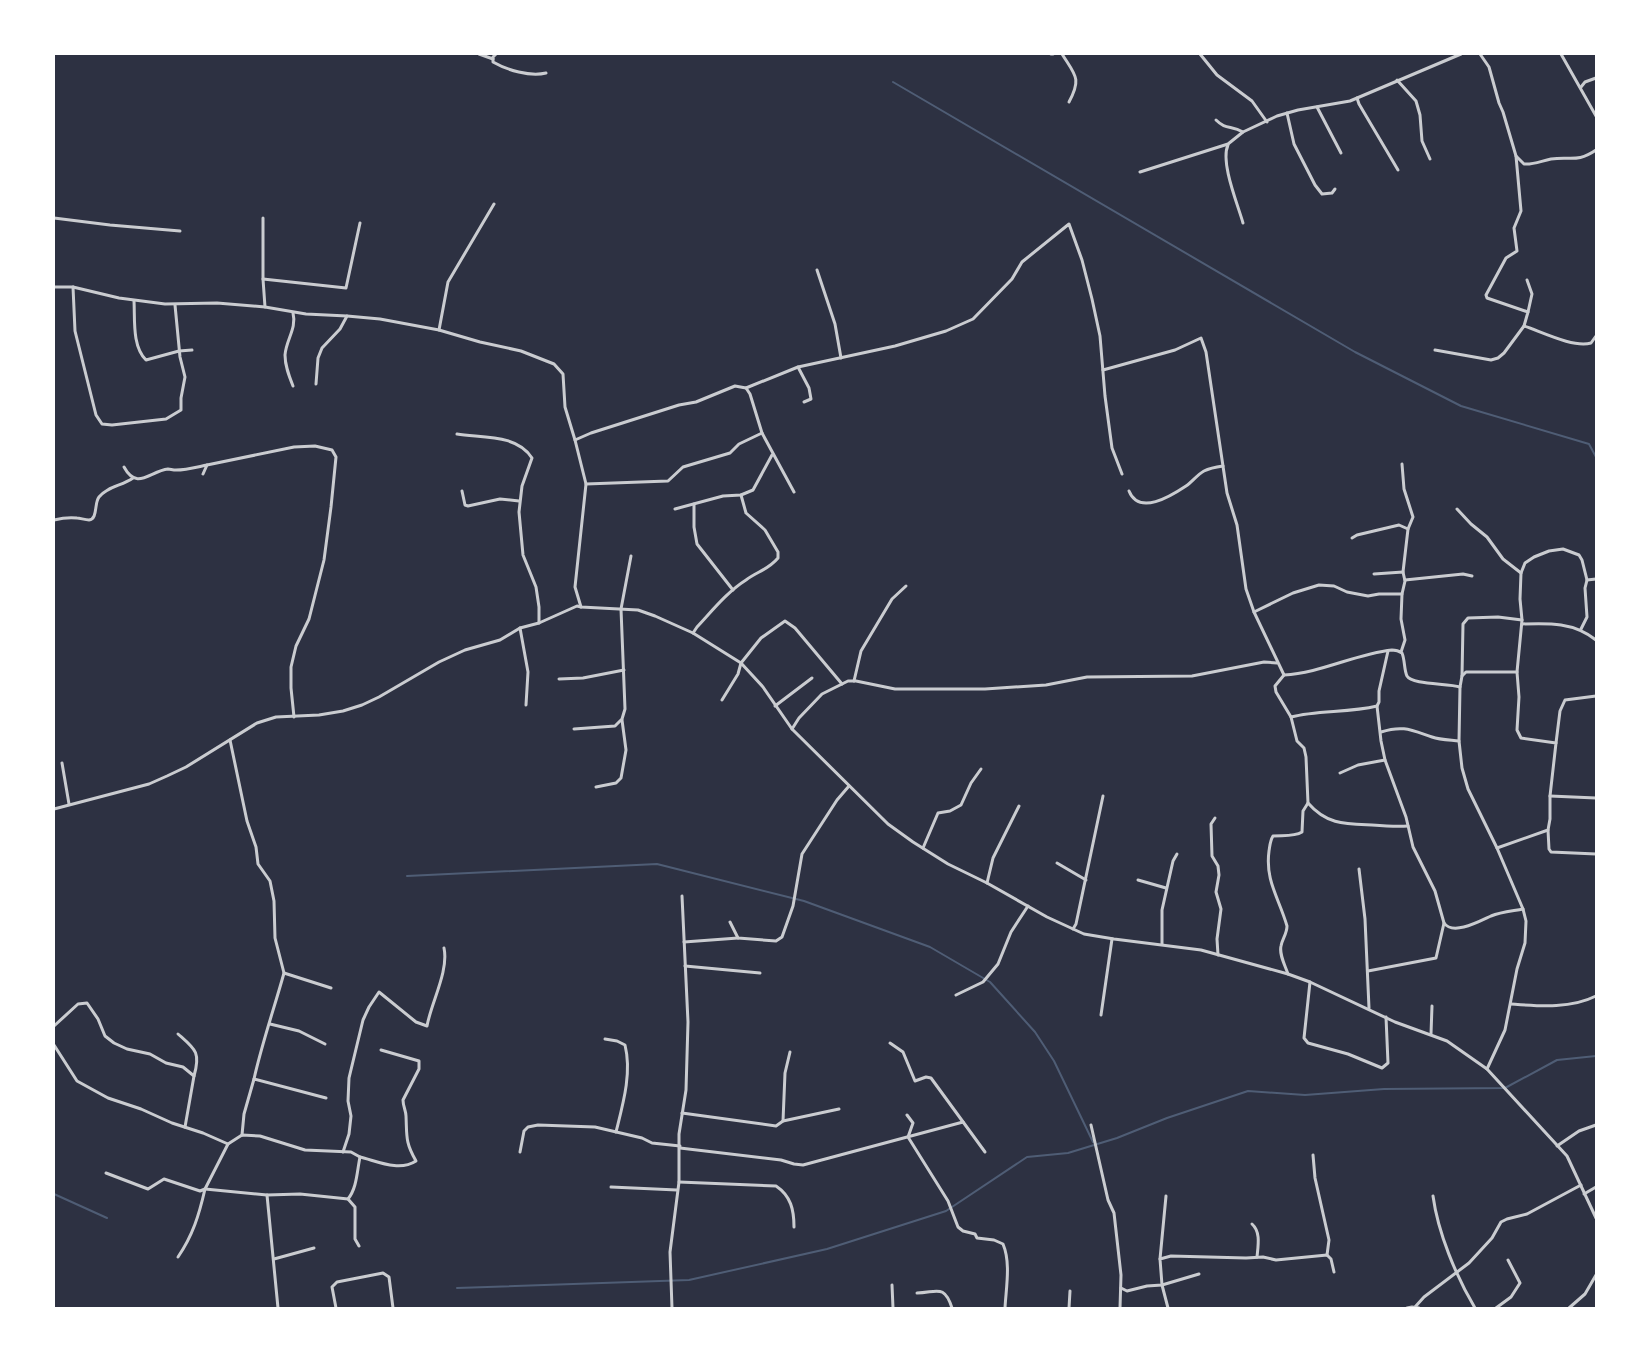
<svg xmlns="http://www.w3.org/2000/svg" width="1650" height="1362" viewBox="0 0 1650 1362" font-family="Overpass,sans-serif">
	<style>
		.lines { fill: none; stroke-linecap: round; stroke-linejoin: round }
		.stream { stroke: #4f5d75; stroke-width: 2 }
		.minor { stroke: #caccd0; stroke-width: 3 }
	</style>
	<rect width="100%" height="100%" fill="#2d3142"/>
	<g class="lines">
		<g class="stream">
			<path d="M893 82 1355 352 1461 406 1589 444 1596 457"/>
			<path d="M407 876 657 864 804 901 930 947 990 982 1035 1032 1054 1061 1093 1142"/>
			<path d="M54 1194 107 1218"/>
			<path d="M457 1288 689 1280 827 1249 946 1211 1027 1157 1068 1153 1117 1138 1167 1118 1248 1091 1305 1095 1384 1089 1505 1088 1557 1060 1596 1056"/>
		</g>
		<g class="minor">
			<path d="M479 54 493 59"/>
			<path d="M496 54 493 57V62C507 70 530 77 546 73"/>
			<path d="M1051 54H1053"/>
			<path d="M1062 54C1075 75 1082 78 1069 102"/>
			<path d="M1200 54 1217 75 1252 101 1267 122"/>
			<path d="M1480 54 1489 67 1499 103 1503 112 1516 156 1524 164C1533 165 1541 161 1551 159 1571 156 1577 163 1596 150"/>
			<path d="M1561 54 1596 116"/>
			<path d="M1397 80 1416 101 1420 115 1422 141 1430 159"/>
			<path d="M1581 87 1585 82 1596 78"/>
			<path d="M1357 98 1359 104 1398 170"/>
			<path d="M1317 107 1341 153"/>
			<path d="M1287 113 1294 144 1315 185 1322 194 1332 193 1335 189"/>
			<path d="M1216 120C1226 130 1231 125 1243 132"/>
			<path d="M1228 145C1220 162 1238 205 1243 223"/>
			<path d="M1140 172 1228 144 1243 132 1277 116 1298 110 1350 101 1461 54"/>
			<path d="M54 218 110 225 180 231"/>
			<path d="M263 218V279"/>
			<path d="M817 270 835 324 841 358"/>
			<path d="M1527 280 1532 294 1528 312"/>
			<path d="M54 287H73L119 298 165 304 217 303 265 307 306 314 347 316 380 319 439 330 480 342 521 351 554 364 563 374 565 407 575 440 586 484 575 587 581 607"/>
			<path d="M73 287 75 331 96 415 102 424 112 425 166 419 181 410V398L185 377 180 357 175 305"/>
			<path d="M134 301C135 320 132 346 146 360L179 351 192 350"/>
			<path d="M265 307 263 279 346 288 360 223"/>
			<path d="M1524 326C1542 332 1573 348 1591 343L1596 336"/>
			<path d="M439 330 448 282 494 204"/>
			<path d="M1435 350 1491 360 1498 358 1504 353 1524 326 1528 312 1487 298 1486 295 1506 258 1517 251 1514 228 1521 211 1516 156"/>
			<path d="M798 367 809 388 811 399 804 402"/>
			<path d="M1103 370 1175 350 1201 338 1206 352 1227 493 1237 525 1246 589 1254 612 1284 675C1321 673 1355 654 1392 650 1396 650 1399 651 1402 653 1405 660 1404 670 1407 676 1412 685 1448 683 1460 687"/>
			<path d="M316 384 318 358 322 348 340 329 347 316"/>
			<path d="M293 386C289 376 285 366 285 355 286 340 297 328 293 313"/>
			<path d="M746 388 798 367 895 346 946 331 973 319 1012 279 1022 262 1069 224 1082 260 1092 299 1100 336 1105 396 1112 448 1122 474"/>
			<path d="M457 434C482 438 517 434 532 458L522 486 519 512 523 555 536 587 539 607V623"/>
			<path d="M575 440 591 433 679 405 696 402 735 386 746 388 750 394 762 433 794 492"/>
			<path d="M1402 464 1404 489 1413 517 1408 529"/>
			<path d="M124 467C137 491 150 471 168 469 170 469 173 470 176 470 186 470 197 467 207 465"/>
			<path d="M203 474 207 465 294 447 315 446 332 450 336 457 331 507 324 560 309 619 296 646 291 667V688L294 717"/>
			<path d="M586 484 668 481 683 467 730 453 739 444 762 433"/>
			<path d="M462 491 465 505 468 506 500 499 519 501"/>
			<path d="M1129 491C1139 516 1171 496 1186 486 1192 482 1197 475 1204 471 1210 468 1216 467 1223 466"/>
			<path d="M694 504V527L697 544 733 590"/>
			<path d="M675 509 723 496 741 495 753 490 772 455"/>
			<path d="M1457 509 1471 524 1487 537 1503 559 1521 573"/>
			<path d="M54 520C62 518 69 517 77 518 80 518 85 520 89 520 98 519 94 503 99 497 108 486 122 486 133 478"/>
			<path d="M1352 538 1357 535 1399 525 1408 529 1403 572"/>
			<path d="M1374 574 1403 572 1405 581 1402 594 1401 619 1405 640 1401 652"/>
			<path d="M1405 580 1463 574 1472 576"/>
			<path d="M1587 580 1596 579"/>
			<path d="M1254 612 1293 593 1319 585 1334 586 1347 592 1368 596 1379 594H1402"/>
			<path d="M1522 624C1549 623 1574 622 1596 640"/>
			<path d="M520 628 528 672 526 705"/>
			<path d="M693 633 697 627C712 611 727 592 746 580 758 571 768 570 778 558V552L765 530 746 513 741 495"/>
			<path d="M1284 675 1275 686 1276 692 1291 717 1297 741 1304 748 1306 757 1308 803 1303 811 1302 832C1294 837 1282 835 1273 836 1270 841 1270 845 1269 851 1265 881 1279 898 1287 926 1287 934 1282 939 1281 946 1279 955 1285 965 1288 974"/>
			<path d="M1462 676 1463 624 1468 618 1498 617 1522 620"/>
			<path d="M559 679 583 678 624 670"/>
			<path d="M854 681 861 651 892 599 906 586"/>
			<path d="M722 700 738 674 741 663 761 638 785 621 795 628 842 684"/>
			<path d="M775 706 812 678"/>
			<path d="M1377 706 1381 741 1385 760 1406 817 1413 847 1435 891 1444 923C1453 936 1480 921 1491 916 1501 912 1513 911 1523 909"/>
			<path d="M1291 717C1318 710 1348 713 1377 706L1379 702V691L1388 651"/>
			<path d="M574 729 615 726 622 719 625 709 621 609 631 556"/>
			<path d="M792 729 799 718 822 694 848 681H856L895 689H985L1046 685 1087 677 1192 676 1264 662 1277 663"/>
			<path d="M1381 732C1403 725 1411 730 1432 737 1440 740 1451 740 1459 741"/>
			<path d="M230 740 247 821 256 847 258 864 270 881 274 901 275 938 284 973"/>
			<path d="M1556 743 1560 711 1565 700 1596 696"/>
			<path d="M62 763 69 804"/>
			<path d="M1340 773 1358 765 1385 760"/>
			<path d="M596 787 616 783 621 778 626 750 622 720"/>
			<path d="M1550 796 1596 798"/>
			<path d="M1308 803C1327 825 1346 824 1372 825 1384 826 1396 827 1408 826"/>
			<path d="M54 809 149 784 167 776 186 767 257 723 276 717 319 715 343 711 362 705 379 697 439 662 465 650 500 640 520 628 539 623 577 606 581 607 638 610 655 616 693 633 741 663 763 687 792 729 888 824 913 842 948 864 987 883 1047 917 1084 934 1114 939 1201 950 1288 974 1310 982 1395 1022 1447 1041 1487 1069 1567 1156 1596 1218"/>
			<path d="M1215 818 1211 824 1212 856 1218 866 1219 875 1216 892 1221 909 1217 939 1218 955"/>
			<path d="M1548 830 1549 849 1551 852 1596 854"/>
			<path d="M923 848 938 813 950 811 961 805 971 783 981 769"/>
			<path d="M1497 848 1548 830 1550 819V796L1556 743 1521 738 1517 730 1519 697 1517 672"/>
			<path d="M1057 863 1086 880"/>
			<path d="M1359 869 1365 919 1369 1008"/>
			<path d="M1138 880 1166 888"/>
			<path d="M987 883 993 858 1019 806"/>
			<path d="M730 922 738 938 776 941 782 937 793 906 802 854 837 800 849 786"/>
			<path d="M1073 929 1076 924 1103 796"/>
			<path d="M684 942 738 938"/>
			<path d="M1162 944V910L1173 861 1177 854"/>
			<path d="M685 966 760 973"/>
			<path d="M1368 971 1436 958 1444 923"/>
			<path d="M1310 982 1304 1038 1308 1043 1348 1054 1382 1068 1388 1063 1386 1017"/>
			<path d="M956 995 983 982 998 964 1011 932 1028 906"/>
			<path d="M1511 1004C1539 1006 1570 1009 1596 996"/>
			<path d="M1101 1015 1112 939"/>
			<path d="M270 1024 299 1031 325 1044"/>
			<path d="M54 1026 78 1004 87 1003 98 1019 105 1036 114 1043 127 1049 150 1054 166 1063 183 1067 194 1076 185 1127"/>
			<path d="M178 1034C195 1049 201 1052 194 1076"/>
			<path d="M1431 1034 1432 1006"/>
			<path d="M605 1039 617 1041 625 1045C632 1073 623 1104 616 1132"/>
			<path d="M890 1043 903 1052 915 1081 926 1077 931 1078 985 1152"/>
			<path d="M54 1045 77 1081 108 1098 141 1109 172 1123 203 1133 228 1144 205 1189 267 1195 300 1194 348 1199 355 1207V1239L359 1246"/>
			<path d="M1487 1069 1505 1030 1517 969 1525 943 1526 921 1523 909 1497 848 1468 789 1462 768 1459 741 1460 687 1462 676 1466 672H1517L1522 620 1520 599 1521 573 1525 563 1534 557 1549 551 1563 549 1579 555 1582 560 1587 580 1585 588 1587 617 1581 629"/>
			<path d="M254 1079C262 1043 274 1009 284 973L331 988"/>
			<path d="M682 1113 776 1126 783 1121 839 1109"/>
			<path d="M907 1115 913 1123 908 1137 948 1201 958 1227 963 1231 975 1234 977 1238 994 1240 1003 1244C1011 1263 1006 1288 1005 1308"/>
			<path d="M783 1121 785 1073 790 1052"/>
			<path d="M1091 1125 1108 1200 1114 1213 1121 1275 1120 1308"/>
			<path d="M242 1135 244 1114 254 1079 326 1098"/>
			<path d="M228 1144 242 1135 260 1136 305 1150 351 1152 360 1157C357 1171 357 1188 348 1199"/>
			<path d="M1557 1146 1579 1131 1596 1125"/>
			<path d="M680 1148 781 1160 794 1164 803 1165 963 1122"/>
			<path d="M343 1152 349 1134 351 1116 348 1101 349 1078 363 1020 369 1007 379 992 416 1022 427 1026C431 1003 449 971 444 948"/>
			<path d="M520 1152 524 1131 528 1127 538 1125 595 1127 642 1138 652 1143 680 1146"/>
			<path d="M1313 1155 1315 1178 1329 1240 1327 1255"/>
			<path d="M360 1157C377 1161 399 1172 416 1161 405 1142 407 1136 406 1116 406 1111 403 1106 403 1100L419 1069V1061L381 1050"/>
			<path d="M106 1173 148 1189 164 1179 200 1191 205 1189C199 1215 193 1235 178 1257"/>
			<path d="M679 1182 776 1186C791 1196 794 1210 794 1227"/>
			<path d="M611 1187 677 1190"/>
			<path d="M1584 1194 1596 1187"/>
			<path d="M267 1195 278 1308"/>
			<path d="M1433 1196C1438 1233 1456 1276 1475 1308"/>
			<path d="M1252 1224C1261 1232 1258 1246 1257 1257"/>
			<path d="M274 1259 314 1248"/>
			<path d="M1160 1259 1166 1196"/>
			<path d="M892 1285 893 1308"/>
			<path d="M1121 1288 1127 1291 1147 1286 1162 1285 1199 1274"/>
			<path d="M917 1293C936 1293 944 1283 952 1308"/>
			<path d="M1415 1307 1424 1297 1469 1263 1492 1238 1501 1222 1507 1219 1527 1214 1581 1185"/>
			<path d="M336 1308 332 1287 337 1282 383 1273 389 1277 393 1308"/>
			<path d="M672 1308 670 1252 679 1182V1134L686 1090 688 1022 682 896"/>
			<path d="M1069 1308 1070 1291"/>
			<path d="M1168 1308 1162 1285 1160 1259 1171 1256 1246 1258 1263 1257 1276 1260 1327 1255 1331 1259 1334 1272"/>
			<path d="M1407 1308 1412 1307 1419 1308"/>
			<path d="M1496 1308 1511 1297 1520 1283 1508 1260"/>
			<path d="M1569 1308 1585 1294 1596 1275"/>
		</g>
	</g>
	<rect width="1650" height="1362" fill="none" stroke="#ffffff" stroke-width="110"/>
</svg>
